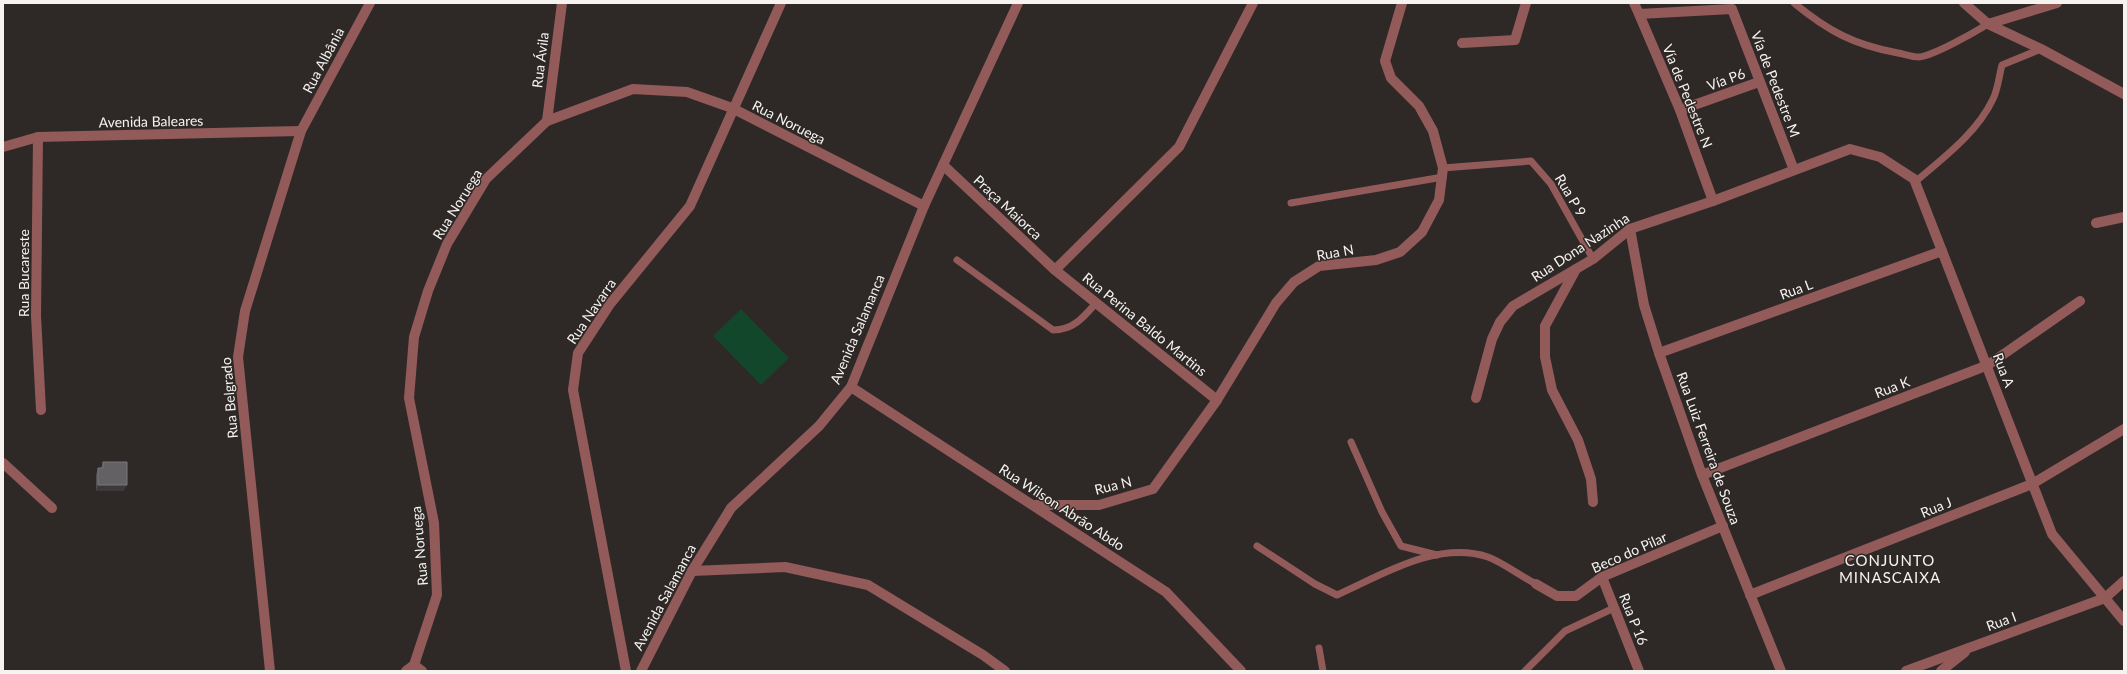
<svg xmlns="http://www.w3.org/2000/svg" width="2127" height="674" viewBox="0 0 2127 674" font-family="Lato,sans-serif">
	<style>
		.green { fill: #12472c }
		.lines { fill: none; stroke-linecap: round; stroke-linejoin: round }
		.service { stroke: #935a5a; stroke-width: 7 }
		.pedestrian { stroke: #935a5a; stroke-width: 10 }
		.minor { stroke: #935a5a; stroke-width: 10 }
		.tertiary { stroke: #935a5a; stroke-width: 10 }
		.wall { fill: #524f53 }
		.shaded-wall { fill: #3c393a }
		.building { fill: #646164; stroke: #7a787a }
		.labels { text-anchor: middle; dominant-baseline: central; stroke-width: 3; stroke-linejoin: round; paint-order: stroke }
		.street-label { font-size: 14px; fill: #f5f2f0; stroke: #2e2926 }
		.neighbourhood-label { font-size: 15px; letter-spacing: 1px; fill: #f5f2f0; stroke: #2e2926 }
	</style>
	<rect width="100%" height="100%" fill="#2e2926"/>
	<path class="green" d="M741 309 789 358 761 385 713 336Z"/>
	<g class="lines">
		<g class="service">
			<path d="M1794 3C1828 31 1854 45 1898 53 1904 54 1912 57 1919 57 1933 56 1975 32 1988 24"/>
			<path d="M1443 168 1531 161 1551 184 1593 259"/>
			<path d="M1915 182C1943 158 1977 133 1993 99 1998 89 1999 76 2002 65L2041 49"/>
			<path d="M1291 203 1443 177"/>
			<path d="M957 260 1053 330C1073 330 1083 318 1096 303"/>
			<path d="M1351 442 1382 512 1401 546 1437 555"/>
			<path d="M1257 546 1315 584 1337 595C1382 575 1437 540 1488 557 1504 563 1520 576 1536 584"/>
			<path d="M1319 648 1323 671"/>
			<path d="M1525 671 1565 631 1614 608"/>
		</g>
		<g class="pedestrian">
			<path d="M1634 3 1639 14"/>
			<path d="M1462 43 1515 40 1526 3"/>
		</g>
		<g class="minor">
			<path d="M1964 3 1988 24 2041 49 2124 94"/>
			<path d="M1988 24 2057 3"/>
			<path d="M1680 110 1759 82"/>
			<path d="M547 121 562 3"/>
			<path d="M38 137 36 316 41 410"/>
			<path d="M3 147 38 137 301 131"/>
			<path d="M943 165 1055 270 1217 400"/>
			<path d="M1713 201 1680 110 1639 14 1732 9 1794 170"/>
			<path d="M2096 223 2124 217"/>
			<path d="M1630 229 1644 305 1659 353 1702 475 1781 671"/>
			<path d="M1576 269 1545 326V357L1552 390 1578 440 1591 479 1593 502"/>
			<path d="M1055 270 1179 147 1253 3"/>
			<path d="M1659 353 1942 251"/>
			<path d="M851 387 1166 592 1241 671"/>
			<path d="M1476 398 1492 339 1500 322 1513 306 1593 259 1630 229 1713 201 1850 149 1880 157 1914 179 2052 534 2124 621"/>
			<path d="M3 463 52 508"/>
			<path d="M1702 475 1988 365 2080 301"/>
			<path d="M1033 505H1099L1153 489 1217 400 1276 303 1294 282 1319 266 1376 260 1400 252 1422 232 1439 200 1443 168 1433 131 1419 106 1391 78 1385 61 1402 3"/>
			<path d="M692 571 785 567 868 585 983 655 1005 671"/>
			<path d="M1602 577 1639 671"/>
			<path d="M1536 584 1557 596H1576L1602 577 1723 526"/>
			<path d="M1750 595 2032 484 2124 429"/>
			<path d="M414 665 422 671"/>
			<path d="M270 671 238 357 245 311 301 131 370 3"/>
			<path d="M406 671 414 665 437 595 434 523 409 398 414 337 428 291 447 244 486 179 547 121 633 89 687 92 732 108 924 206"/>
			<path d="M626 671 573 390 578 353 610 304 690 206 781 3"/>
			<path d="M1906 671 2105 598 2124 581"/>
			<path d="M1941 671 1965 652"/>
		</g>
		<path class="tertiary" d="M641 671 692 571 731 508 819 426 851 387 924 206 1018 3"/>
	</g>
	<path class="wall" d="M103 462 124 491H96V475L98 468H101Z"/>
	<path class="shaded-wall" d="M98 485H127L124 491H96Z"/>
	<path class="building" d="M103 462H127V485H98V468H103Z"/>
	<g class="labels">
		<g class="street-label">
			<text transform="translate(323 60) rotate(-62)">Rua Albânia</text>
			<text transform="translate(540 60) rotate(-83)">Rua Ávila</text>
			<text transform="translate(1726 79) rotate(-20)">Vía P6</text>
			<text transform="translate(1776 84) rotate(69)">Vía de Pedestre M</text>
			<text transform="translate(1688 96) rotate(68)">Vía de Pedestre N</text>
			<text transform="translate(151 121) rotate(-1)">Avenida Baleares</text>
			<text transform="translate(789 122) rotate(27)">Rua Noruega</text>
			<text transform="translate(1571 195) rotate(59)">Rua P 9</text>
			<text transform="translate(457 204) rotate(-58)">Rua Noruega</text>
			<text transform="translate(1008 207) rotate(43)">Praça Maiorca</text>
			<text transform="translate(1580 247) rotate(-33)">Rua Dona Nazinha</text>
			<text transform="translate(1335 252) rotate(-10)">Rua N</text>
			<text transform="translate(23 273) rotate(-90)">Rua Bucareste</text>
			<text transform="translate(1796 289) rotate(-20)">Rua L</text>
			<text transform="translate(591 311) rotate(-56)">Rua Navarra</text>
			<text transform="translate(1145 324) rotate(39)">Rua Perina Baldo Martins</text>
			<text transform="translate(857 329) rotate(-67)">Avenida Salamanca</text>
			<text transform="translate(2004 370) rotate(69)">Rua A</text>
			<text transform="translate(1892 387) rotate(-21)">Rua K</text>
			<text transform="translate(229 398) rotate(-95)">Rua Belgrado</text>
			<text transform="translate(1709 448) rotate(70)">Rua Luiz Ferreira de Souza</text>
			<text transform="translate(1113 485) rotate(-14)">Rua N</text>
			<text transform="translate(1062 507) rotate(33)">Rua Wilson Abrão Abdo</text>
			<text transform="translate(1936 507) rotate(-22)">Rua J</text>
			<text transform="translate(419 546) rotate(-95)">Rua Noruega</text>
			<text transform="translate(1629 552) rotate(-24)">Beco do Pilar</text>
			<text transform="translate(664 597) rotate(-62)">Avenida Salamanca</text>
			<text transform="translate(1634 619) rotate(68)">Rua P 16</text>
			<text transform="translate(2001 621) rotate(-20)">Rua I</text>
		</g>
		<g class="neighbourhood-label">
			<text x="1890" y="560">CONJUNTO<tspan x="1890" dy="17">MINASCAIXA</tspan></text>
		</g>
	</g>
	<rect width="2127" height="674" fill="none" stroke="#f5f2f0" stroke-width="8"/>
</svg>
